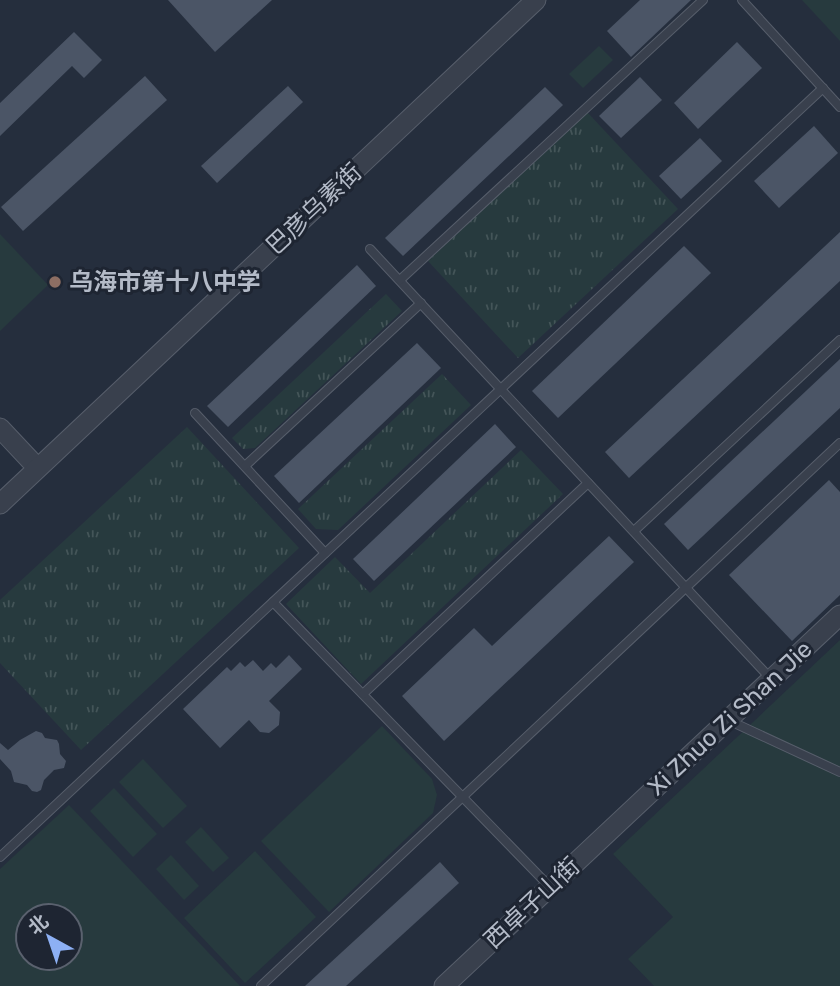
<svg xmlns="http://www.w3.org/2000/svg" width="840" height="986" viewBox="0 0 840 986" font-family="Rubik,'Noto Sans SC',sans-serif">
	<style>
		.grass { fill: url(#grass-tufts) }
		.park { fill: #273a3e; fill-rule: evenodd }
		.building { fill: #4b5566 }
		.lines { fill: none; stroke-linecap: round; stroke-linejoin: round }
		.service-casing { stroke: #575e6b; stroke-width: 10 }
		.tertiary-casing { stroke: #575e6b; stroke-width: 21 }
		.service { stroke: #39404d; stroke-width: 8 }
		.tertiary { stroke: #39404d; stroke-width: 19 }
		.education-dot { fill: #8d6e63; stroke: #1e2532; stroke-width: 2.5 }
		.labels { text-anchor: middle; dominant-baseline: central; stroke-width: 6; stroke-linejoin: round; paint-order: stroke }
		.street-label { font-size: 24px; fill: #b4bbc8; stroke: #1e2532 }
		.poi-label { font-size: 24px; font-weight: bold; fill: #b4bbc8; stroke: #1e2532; text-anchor: start }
	</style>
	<defs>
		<pattern id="grass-tufts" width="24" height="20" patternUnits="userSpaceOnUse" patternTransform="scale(1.75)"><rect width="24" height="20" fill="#273a3e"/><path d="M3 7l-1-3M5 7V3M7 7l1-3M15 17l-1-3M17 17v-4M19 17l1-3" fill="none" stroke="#445558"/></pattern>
	</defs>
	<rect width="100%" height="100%" fill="#252e3d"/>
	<g class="grass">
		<path d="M587 112 678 209 518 358 428 261Z"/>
		<path d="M386 294 402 311 255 448 243 449 232 438Z"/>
		<path d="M442 374 471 405 338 530 316 529 298 509Z"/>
		<path d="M187 427 299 548 81 750 0 663V600Z"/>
		<path d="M521 450 563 494 361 684 286 604 335 557 370 593Z"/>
	</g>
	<g class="park">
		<path d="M802 0H840V41Z"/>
		<path d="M599 46 613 60 583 88 569 74Z"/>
		<path d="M0 234 48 285 0 331Z"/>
		<path d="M840 640V986H654L628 959 673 917 613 854Z"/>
		<path d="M382 726 432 779 437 795 433 813 329 912 261 841Z"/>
		<path d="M143 759 187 806 163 828 119 782Z"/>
		<path d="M114 788 157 834 133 857 90 811Z"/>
		<path d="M69 805 240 986H0V869ZM28 916H70V958H28Z"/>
		<path d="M201 827 229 858 213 872 185 842Z"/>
		<path d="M255 851 316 917 245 983 184 918Z"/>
		<path d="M171 855 199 886 184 900 156 869Z"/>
	</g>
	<g class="building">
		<path d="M168 0H272L215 52Z"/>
		<path d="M640 0H691L631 57 607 31Z"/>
		<path d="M74 32 102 60 84 78 72 66 0 136V103Z"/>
		<path d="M737 42 762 68 698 129 674 103Z"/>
		<path d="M145 76 167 100 23 231 1 207Z"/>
		<path d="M640 77 662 100 621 138 599 116Z"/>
		<path d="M288 86 303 102 217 183 201 166Z"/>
		<path d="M545 87 563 105 403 256 385 238Z"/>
		<path d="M814 126 838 153 779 208 754 181Z"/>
		<path d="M700 138 722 161 681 199 659 176Z"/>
		<path d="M840 232V281L629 478 605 452Z"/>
		<path d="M684 246 711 273 558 418 532 391Z"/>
		<path d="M357 265 376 286 228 427 207 406Z"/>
		<path d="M417 343 441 368 299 503 274 476Z"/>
		<path d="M840 359V408L688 550 664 524Z"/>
		<path d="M495 424 516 447 374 581 353 559Z"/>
		<path d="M829 480 840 492V595L792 641 729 575Z"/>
		<path d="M609 536 634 562 444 741 402 696 474 628 492 646Z"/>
		<path d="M289 655 302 669 269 701 280 712 279 725 269 733 260 732 249 720 220 748 183 709 227 667 231 671 240 662 245 667 253 660 263 671 271 663 276 668Z"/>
		<path d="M36 731 42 733 45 738 57 740 59 744 60 754 66 761 64 768 54 770 44 780 41 790 37 792 32 791 27 785 14 782 11 771 0 759V743L8 750 20 740Z"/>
		<path d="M440 862 459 883 346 986H305Z"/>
	</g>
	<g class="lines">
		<defs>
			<g id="service">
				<path d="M742 0 840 107"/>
				<path d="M370 249 771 679"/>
				<path d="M400 280 703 0"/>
				<path d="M195 413 325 553"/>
				<path d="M245 466 421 303"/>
				<path d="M634 531 840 340"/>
				<path d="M273 602 550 887"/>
				<path d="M363 694 588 483"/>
				<path d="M730 721 840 772"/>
				<path d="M0 857 823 88"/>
				<path d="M261 986 840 443"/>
			</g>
			<g id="tertiary">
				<path d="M0 428 31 461"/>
				<path d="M0 504 536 0"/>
				<path d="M444 986 840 615"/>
			</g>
		</defs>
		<use href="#service" class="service-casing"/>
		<use href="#tertiary" class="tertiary-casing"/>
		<use href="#service" class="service"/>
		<use href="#tertiary" class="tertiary"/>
	</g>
	<circle class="education-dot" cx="55" cy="282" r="7"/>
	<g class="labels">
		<g class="street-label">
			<text transform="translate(314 209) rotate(-43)">巴彦乌素街</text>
			<text transform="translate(730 718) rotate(-43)">Xi Zhuo Zi Shan Jie</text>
			<text transform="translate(532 903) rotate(-43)">西卓子山街</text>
		</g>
		<g class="poi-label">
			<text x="69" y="282">乌海市第十八中学</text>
		</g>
	</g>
	<g transform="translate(49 937) rotate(320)"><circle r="33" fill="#1e2532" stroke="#5a616e" stroke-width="2"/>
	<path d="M0-5L12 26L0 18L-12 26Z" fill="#8db0f4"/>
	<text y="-10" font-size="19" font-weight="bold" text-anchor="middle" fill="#b4bbc8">北</text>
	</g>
</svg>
